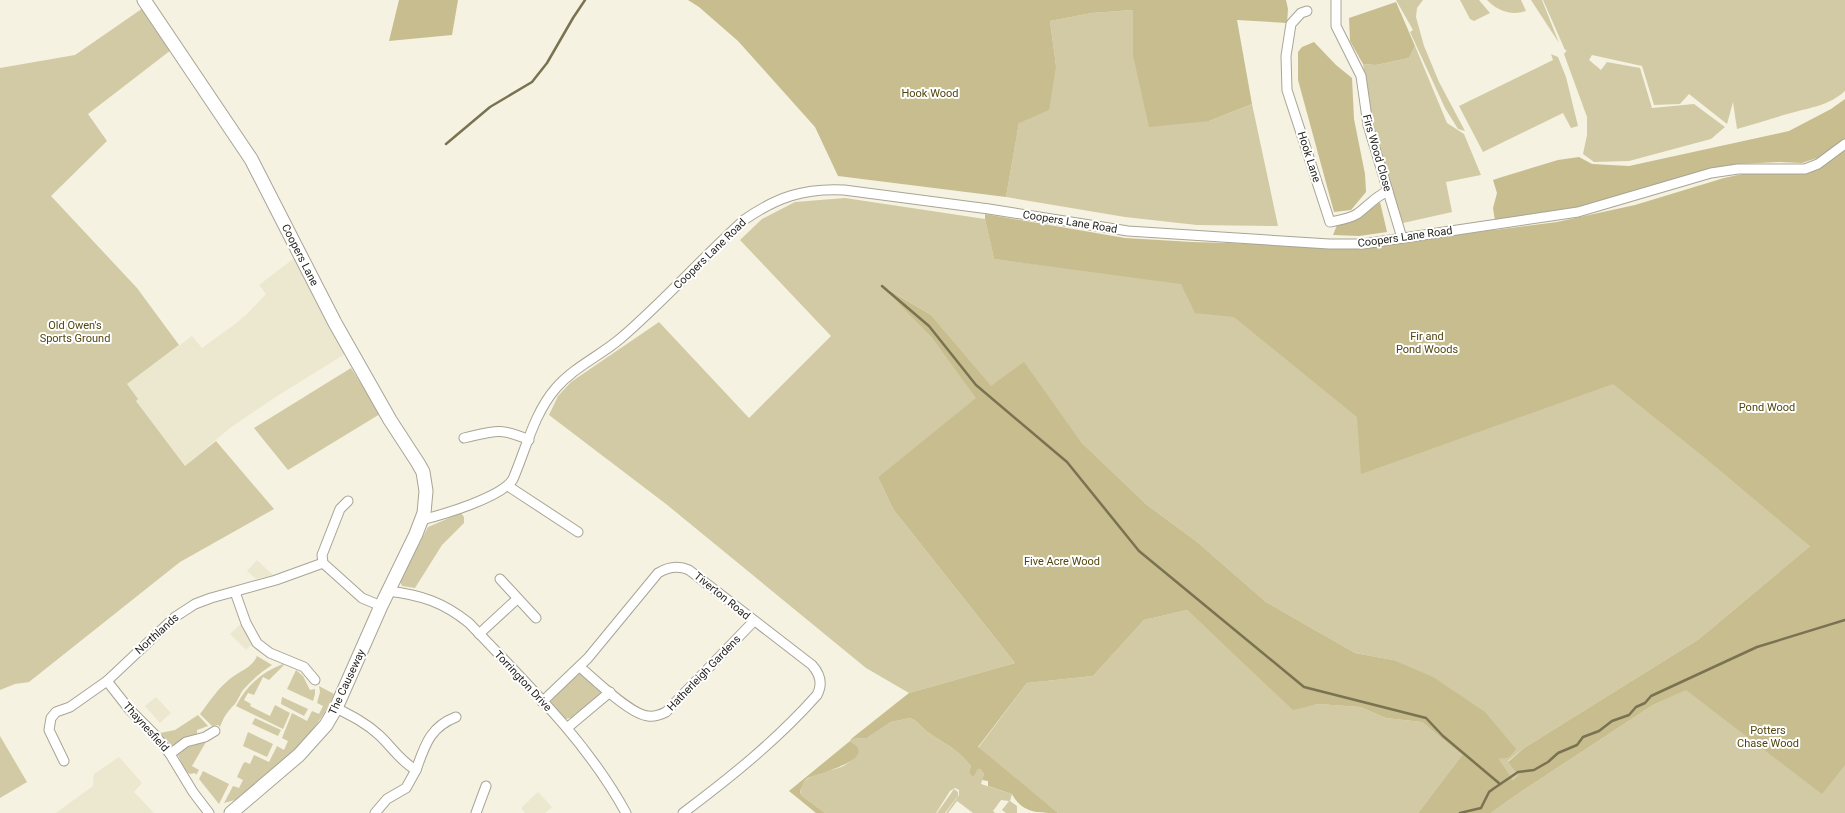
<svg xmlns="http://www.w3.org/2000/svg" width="1845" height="813" viewBox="0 0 1845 813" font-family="Roboto,sans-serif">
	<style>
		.built { fill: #ece7cf }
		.green { fill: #d2caa4 }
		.forest { fill: #c7bd8e }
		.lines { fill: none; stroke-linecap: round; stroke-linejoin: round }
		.stream { stroke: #7a7351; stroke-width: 2.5 }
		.street-casing { stroke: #a8a596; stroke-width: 11 }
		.secondary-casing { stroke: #a8a596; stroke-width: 15 }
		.street { stroke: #fff; stroke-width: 9 }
		.secondary { stroke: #fff; stroke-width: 13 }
		.labels { text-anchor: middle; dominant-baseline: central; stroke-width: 4; stroke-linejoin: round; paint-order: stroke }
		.park-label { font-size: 11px; fill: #51460c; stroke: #fff }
		.street-label { font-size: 11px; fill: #26251f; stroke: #fff }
	</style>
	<rect width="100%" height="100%" fill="#f5f2e1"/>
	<g class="built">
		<path d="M293 259 299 262 345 354 274 398 230 428 185 466 136 401 127 384 192 336 202 348 235 324 247 314 266 294 259 285Z"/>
		<path d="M257 560 273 575 256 579 247 571Z"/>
		<path d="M241 624 253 643 246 650 230 634Z"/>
		<path d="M156 697 171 713 160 723 145 706Z"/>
		<path d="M119 757 142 783 134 792 154 813H56L93 786 94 774Z"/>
		<path d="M538 792 552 807 545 813H525L521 808Z"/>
	</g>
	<g class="green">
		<path d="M1396 0H1423L1417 8 1416 17 1424 46 1439 82 1465 131 1458 129 1445 108 1410 32 1413 30Z"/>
		<path d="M1460 0H1479L1490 13 1474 21 1470 19Z"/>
		<path d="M1487 0H1521L1526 11C1511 16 1498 11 1487 0Z"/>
		<path d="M1531 0H1542L1559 43Z"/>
		<path d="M1543 0H1845V91C1828 106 1812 107 1791 113 1773 118 1755 124 1737 129L1733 102 1727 124 1689 94 1680 104 1654 105 1642 66 1592 55 1589 60 1601 70 1607 62 1640 68 1652 108 1694 104 1725 127 1711 139 1629 161 1594 162 1583 154 1587 135V117L1564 54 1567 50H1565Z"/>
		<path d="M143 8 171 50 88 114 107 141 51 196 137 288 179 345 127 384 138 399 136 401 185 466 216 441 274 509 180 562 29 682 15 684 0 690V68L75 55Z"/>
		<path d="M1133 10V55L1209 121 1252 104 1278 226 1197 225 1125 217 1006 197 1019 123 1056 66 1050 21 1092 13Z"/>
		<path d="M1415 46 1447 123 1464 134 1481 175 1446 182 1452 212 1403 223 1371 126 1363 64 1376 65 1409 58Z"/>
		<path d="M1551 54 1558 57 1566 77 1578 126 1571 128 1563 113 1483 152 1459 106 1553 60Z"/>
		<path d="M845 198 985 219 994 259 1065 268 1317 247H1363L1440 239 1492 230 1845 305 1810 546 1699 639 1524 748 1508 761 1518 775 1513 780 1497 758 1393 660 1355 653 1266 602 1196 541 1147 505 1082 443 1024 363 991 387 931 315 884 287 932 338 977 398 878 477 893 509 1015 663 909 693 866 668 666 504 549 415 558 396 571 382 659 322 749 418 831 336 740 240 762 219 795 202Z"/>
		<path d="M351 368 380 414 288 470 254 428Z"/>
		<path d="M461 513 464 517V523L442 545 415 588 402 586 400 581 428 527Z"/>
		<path d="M1187 610 1293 709 1318 704 1360 707 1386 718 1422 722 1462 755 1418 813H1058L978 748 1027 683 1093 676 1144 620Z"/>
		<path d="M1794 639 1845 672V813H1491L1519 793 1653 705Z"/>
		<path d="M257 656 272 665C261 672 252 680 243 690 240 694 238 700 235 704 227 712 224 716 220 727L218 725 212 726 200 714C210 701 218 688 231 678 240 671 253 667 257 656Z"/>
		<path d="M283 664H284L283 666 269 680 263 677 254 695 248 693 244 700 251 704 250 706 270 716 275 705 290 713 283 729 236 706C246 686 262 672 283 664Z"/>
		<path d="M296 670 303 676 310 690 315 689V694L313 701 287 689Z"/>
		<path d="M579 673H581L603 692 602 695 572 720 570 718 566 719 550 703 552 700 550 698Z"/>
		<path d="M319 686 334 694C315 740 272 769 235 800L224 803 233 786 239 788 243 780 237 777 243 764 245 762 250 764 254 755 269 762 277 746 284 750 288 741 282 738 292 713 307 721 312 711 319 714 323 706 317 703 320 692Z"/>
		<path d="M282 697 308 709 304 716 281 704Z"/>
		<path d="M198 715 208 726 197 730V734L175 746H172L160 733 175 730Z"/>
		<path d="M255 718 281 730 278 736 252 724Z"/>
		<path d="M910 718C920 722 921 728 929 733 948 746 955 747 971 766L969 772 980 769 984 774 981 784 1012 794 1010 801 1017 806V813H1006L1002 810 1009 801 1001 800 993 811 995 813H973L957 801 948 813H946L959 795V790L955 788 950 791 936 813H825L802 796C792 777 827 772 838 768 844 767 854 759 858 753 858 747 854 746 850 741L851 739 867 738 891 722Z"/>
		<path d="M248 732 273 744 267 757 243 746Z"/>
		<path d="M0 736 27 782 0 798Z"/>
		<path d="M204 741 206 742 192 766 199 770 196 775 195 773 190 774 185 771 178 755 188 747Z"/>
		<path d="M203 771 229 784 219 804 199 779Z"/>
		<path d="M954 789 958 792V796L945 813H937Z"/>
	</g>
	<g class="forest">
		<path d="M399 0H458L452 35 389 41Z"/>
		<path d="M688 0H1286L1288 9 1287 23 1237 20 1252 104 1209 121 1149 127 1133 55V10L1092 13 1050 21 1056 66 1049 110 1019 123 1006 197 838 176 815 127 738 41 699 7Z"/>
		<path d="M1396 2 1415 46 1409 58 1376 65 1363 64 1350 41 1349 18Z"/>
		<path d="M1314 42 1336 65 1352 78 1354 119 1365 174 1366 192 1351 210 1334 212 1298 80V52L1302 47Z"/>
		<path d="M1845 99V139L1820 157 1802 163 1779 162 1739 164 1690 175 1578 208 1495 221 1493 208 1497 193 1493 180 1502 177 1558 160 1579 157 1592 164 1629 166 1789 131 1831 109Z"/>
		<path d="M1845 150V765L1822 794 1686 690 1653 705 1519 793 1491 813H1418L1462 755 1422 722 1386 718 1360 707 1318 704 1293 710 1187 610 1144 620 1093 676 1027 683 978 747 1058 813C1038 813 1022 813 1012 794L988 786V781L982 780 984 774 980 769 977 770 974 776H972L969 772 971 766C955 747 948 746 929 733 921 728 920 722 910 718L891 722 867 738 851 739 909 693 1015 663 893 509 878 477 976 398 932 338 882 286 931 315 991 386 1024 362 1082 443 1147 505 1196 541 1266 602 1355 653 1393 660 1433 677 1485 712 1516 749C1510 757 1508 760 1498 758L1513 780 1518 775 1508 762 1524 748 1699 639 1810 546 1704 457 1613 384 1361 474 1357 417 1234 317 1195 313 1181 284 994 259 985 219V214L1125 238 1192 242 1363 247 1557 222 1635 205 1724 178 1747 173 1799 174 1814 170Z"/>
		<path d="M1380 202 1387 232 1359 236 1333 235 1337 225 1360 218Z"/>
		<path d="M850 741C852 743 855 745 857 747 868 762 816 774 808 778 803 781 801 787 800 792L802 796 825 813H816L789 791Z"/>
	</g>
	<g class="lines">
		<g class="stream">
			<path d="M446 144 490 107 532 82 547 63 573 18 585 0"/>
			<path d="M882 286 929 326 976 385 1067 462 1139 551 1304 687 1426 718 1443 736 1500 784"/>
			<path d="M1460 813 1481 808 1489 792 1493 789 1518 772 1534 770 1548 762 1558 753 1577 745 1583 737 1599 731 1612 721 1629 715 1636 707 1645 703 1651 696 1757 647 1845 620"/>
		</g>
		<defs>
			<g id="street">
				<path d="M1336 0V26L1361 76 1368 125 1402 238"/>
				<path d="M1307 11 1301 13 1291 24 1286 56 1287 90 1330 222C1339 220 1349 219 1357 214 1368 206 1376 196 1388 191"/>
				<path d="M464 438C495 431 499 427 529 440"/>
				<path d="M508 486 578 532"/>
				<path d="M348 501 340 509 322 555 323 563 362 598 381 606"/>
				<path d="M421 520C442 515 503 497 513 479 526 449 534 413 556 388 574 367 600 356 621 338 664 301 702 258 744 220 777 197 804 188 844 190L989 209 1128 231 1329 244H1363L1578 212 1711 173 1738 169H1805L1818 164 1845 144"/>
				<path d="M500 579 536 618"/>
				<path d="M388 591C421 595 443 602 469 623 525 682 587 741 626 813"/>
				<path d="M235 592 246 623 257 643 270 653 304 667 315 680"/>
				<path d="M479 634 517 599"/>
				<path d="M580 667C594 679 631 715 648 716 655 717 660 715 666 712L754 621"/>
				<path d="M107 681 129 709 155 735 170 754 193 792 209 813"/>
				<path d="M542 702 588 658 658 573C668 567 678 565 689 570L812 665C820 674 823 684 817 695 777 740 731 777 683 813"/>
				<path d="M336 708C352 716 366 723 379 735 392 747 400 761 416 770L406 788 387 799 375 813"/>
				<path d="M567 728 610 692"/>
				<path d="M170 754 186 742 205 737 215 731"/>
				<path d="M64 761 49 730 51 718 56 712 70 707 107 681 175 617 195 604 211 598 276 580 323 563"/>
				<path d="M416 770C425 745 430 727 456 717"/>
				<path d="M476 813 486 786"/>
			</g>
			<path id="secondary" d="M144 0 251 159 335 323 390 420 418 463 423 472 426 491 424 513 416 534 381 606 336 708 326 725 299 755 231 813"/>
		</defs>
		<use href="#street" class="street-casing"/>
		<use href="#secondary" class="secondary-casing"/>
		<use href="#street" class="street"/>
		<use href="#secondary" class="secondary"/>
	</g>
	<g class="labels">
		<g class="park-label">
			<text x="930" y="93">Hook Wood</text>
			<text x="75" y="325">Old Owen's<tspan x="75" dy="13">Sports Ground</tspan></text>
			<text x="1427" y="336">Fir and<tspan x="1427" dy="13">Pond Woods</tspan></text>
			<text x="1767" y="407">Pond Wood</text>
			<text x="1062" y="561">Five Acre Wood</text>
			<text x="1768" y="730">Potters<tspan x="1768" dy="13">Chase Wood</tspan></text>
		</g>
		<g class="street-label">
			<text transform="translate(1377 153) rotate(74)">Firs Wood Close</text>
			<text transform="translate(1309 157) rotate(72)">Hook Lane</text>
			<text transform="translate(1070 222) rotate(9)">Coopers Lane Road</text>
			<text transform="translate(1405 237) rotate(-8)">Coopers Lane Road</text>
			<text transform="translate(710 254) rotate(-44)">Coopers Lane Road</text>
			<text transform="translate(300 255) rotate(63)">Coopers Lane</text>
			<text transform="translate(722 596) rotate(39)">Tiverton Road</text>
			<text transform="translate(157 634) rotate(-42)">Northlands</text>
			<text transform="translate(704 673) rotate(-46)">Hatherleigh Gardens</text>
			<text transform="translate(523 681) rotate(47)">Torrington Drive</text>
			<text transform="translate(347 682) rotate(-65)">The Causeway</text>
			<text transform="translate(146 727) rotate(48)">Thaynesfield</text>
		</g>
	</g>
</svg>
